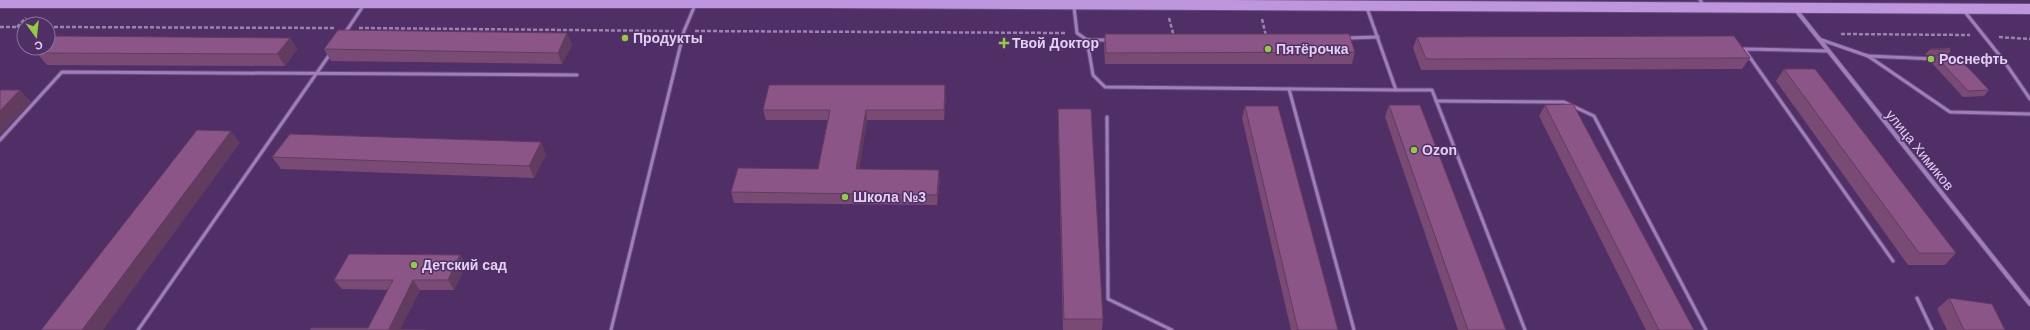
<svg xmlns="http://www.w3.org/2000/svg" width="2030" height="330" viewBox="0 0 2030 330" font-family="Arial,sans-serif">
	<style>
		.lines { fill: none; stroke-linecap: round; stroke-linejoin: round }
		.lane-casing { stroke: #684c7b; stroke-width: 5 }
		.street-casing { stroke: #684c7b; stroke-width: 6 }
		.primary-casing { stroke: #684c7b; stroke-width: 12 }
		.path { stroke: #9c83ae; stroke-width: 2.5; stroke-dasharray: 4 2; stroke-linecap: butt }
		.lane { stroke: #a07ebb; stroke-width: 3 }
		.street { stroke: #a07ebb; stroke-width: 4 }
		.primary { stroke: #be96de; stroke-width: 10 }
		.wall { fill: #784a74 }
		.shaded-wall { fill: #613c5e }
		.building { fill: #8b5687; stroke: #613c5e }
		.poi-dot { fill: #92cd3e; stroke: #4f2f66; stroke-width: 1.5 }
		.labels { text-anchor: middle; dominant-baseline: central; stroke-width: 3; stroke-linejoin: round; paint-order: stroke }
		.poi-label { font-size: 14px; font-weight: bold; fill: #e2d0f1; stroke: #4f2f66; text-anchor: start }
		.street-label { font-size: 14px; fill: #e2d0f1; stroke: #4f2f66 }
	</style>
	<rect width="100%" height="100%" fill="#4f2f66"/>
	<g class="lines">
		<defs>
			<g id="lane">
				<path d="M1700 0 1704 6"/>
				<path d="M1074 7 1077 33 1087 40 1093 75 1105 87 1396 90"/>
				<path d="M1367 8 1396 90H1432L1525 330"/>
				<path d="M345 33 363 6"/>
				<path d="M1348 38 1378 37"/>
				<path d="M1819 39 1868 56 1935 59"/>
				<path d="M1087 40H1108"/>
				<path d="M1827 51 1744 49 1893 261"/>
				<path d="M1868 56 1950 112 2030 114"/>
				<path d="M1956 59 2004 61 1965 12"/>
				<path d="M2004 61 2030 99"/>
				<path d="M1289 89 1354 330"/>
				<path d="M1436 101 1564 102 1594 116 1706 330"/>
				<path d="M1107 117 1108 299 1172 330"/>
				<path d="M0 140 62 72 577 75"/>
				<path d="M1917 298 1932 330"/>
				<path d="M138 330 330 54"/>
				<path d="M611 330 684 31 695 5"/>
			</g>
			<path id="street" d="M1796 10 2030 304"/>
			<path id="primary" d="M0 3H827L2030 9"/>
		</defs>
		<use href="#lane" class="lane-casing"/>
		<use href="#street" class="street-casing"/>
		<use href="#primary" class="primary-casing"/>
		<g class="path">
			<path d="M1169 18 1174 37"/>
			<path d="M1262 19 1266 36"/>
			<path d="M0 27H24"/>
			<path d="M17 27 26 18"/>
			<path d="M48 27 336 28"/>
			<path d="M359 28 674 31"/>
			<path d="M695 31 1066 33"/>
			<path d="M1841 34 1970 35"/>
			<path d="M1999 37 2030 39"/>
		</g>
		<use href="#lane" class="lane"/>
		<use href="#street" class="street"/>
		<use href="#primary" class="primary"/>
	</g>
	<g class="wall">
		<path d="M567 33 572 45 562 64 331 61 324 49Z"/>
		<path d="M1105 34 1355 52 1352 64H1105L1104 46Z"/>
		<path d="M1417 37 1750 58 1742 69 1421 70 1413 48Z"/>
		<path d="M290 38 297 49 285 66 47 65 37 53Z"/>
		<path d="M1930 49 1951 50 1947 56 1989 90 1984 96 1963 97 1930 61 1935 55H1925Z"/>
		<path d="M1784 69 1956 253 1945 265H1908L1776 81Z"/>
		<path d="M946 95 944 120H867L859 169 940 180 937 205 734 203 731 192 818 169 828 120H766L763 110Z"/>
		<path d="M1389 105 1506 330H1458L1385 117Z"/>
		<path d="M1545 105 1694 330H1646L1539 116Z"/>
		<path d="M1245 106 1338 330H1291L1242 118Z"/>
		<path d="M1058 109 1103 319 1102 330H1063L1058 121Z"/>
		<path d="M546 154 534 178 281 169 272 157Z"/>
		<path d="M349 254 460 255 466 265 454 290H420L400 329 425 330H310L311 328H368L388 290 342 289 334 280Z"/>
		<path d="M1949 298 2005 330H1947L1937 309Z"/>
	</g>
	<g class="shaded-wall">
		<path d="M567 33 572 45 562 64 558 53Z"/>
		<path d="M290 38 297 49 285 66 277 54Z"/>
		<path d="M945 85 946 95 944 120V110Z"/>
		<path d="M20 90 31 102 0 135V111Z"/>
		<path d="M866 110 867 120 858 179 856 169Z"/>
		<path d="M231 131 240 143 103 330H82Z"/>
		<path d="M541 142 546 154 534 178 529 166Z"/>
		<path d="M939 170 940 180 937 205V195Z"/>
		<path d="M460 255 466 265 454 290 448 280Z"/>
		<path d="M413 280 420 290 400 330 389 329Z"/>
	</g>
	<g class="building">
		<path d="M338 30 567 33 558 53 324 49Z"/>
		<path d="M1105 34H1349L1355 52 1106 53Z"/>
		<path d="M53 36 290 38 277 54 37 53 42 48H48V41Z"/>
		<path d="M1734 36 1750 58 1426 59 1417 37Z"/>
		<path d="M1949 48 1951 50 1930 49Z"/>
		<path d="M1935 55 1957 56 1989 90 1968 91Z"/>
		<path d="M1784 69H1815L1956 253H1919Z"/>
		<path d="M769 85H945L944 110H866L856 169 939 170 937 195 731 192 738 168 818 169 830 110H763Z"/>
		<path d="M0 90H20L0 111Z"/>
		<path d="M1573 104 1694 330H1659L1545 105Z"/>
		<path d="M1389 105H1420L1506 330H1468Z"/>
		<path d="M1245 106H1278L1338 330H1298Z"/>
		<path d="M1058 109H1091L1103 319H1064Z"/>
		<path d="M197 130 231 131 82 330H41Z"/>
		<path d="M290 134 541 142 529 166 272 157Z"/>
		<path d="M349 254 460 255 448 280H413L389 329 425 330H310L311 328H368L393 280H334Z"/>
		<path d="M1949 298 1992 304 2005 330H1964Z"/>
	</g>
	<g class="poi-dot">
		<circle cx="625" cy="38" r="4"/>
		<path d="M1002 37h4v4h4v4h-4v4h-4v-4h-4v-4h4z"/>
		<circle cx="1268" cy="49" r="4"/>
		<circle cx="1931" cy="59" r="4"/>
		<circle cx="1414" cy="150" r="4"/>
		<circle cx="845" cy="197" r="4"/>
		<circle cx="414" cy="265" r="4"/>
	</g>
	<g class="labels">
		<g class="poi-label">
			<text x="633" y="38">Продукты</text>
			<text x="1012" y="43">Твой Доктор</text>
			<text x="1276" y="49">Пятёрочка</text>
			<text x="1939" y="59">Роснефть</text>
			<text x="1422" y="150">Ozon</text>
			<text x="853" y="197">Школа №3</text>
			<text x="422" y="265">Детский сад</text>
		</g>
		<g class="street-label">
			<text transform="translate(1920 150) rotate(51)">улица Химиков</text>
		</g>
	</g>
	<g transform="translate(36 36) rotate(165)"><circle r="19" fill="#4f2f66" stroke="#8a6f9e"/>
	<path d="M0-3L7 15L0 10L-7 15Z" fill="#92cd3e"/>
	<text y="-6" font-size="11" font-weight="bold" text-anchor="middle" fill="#e2d0f1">С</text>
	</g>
</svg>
